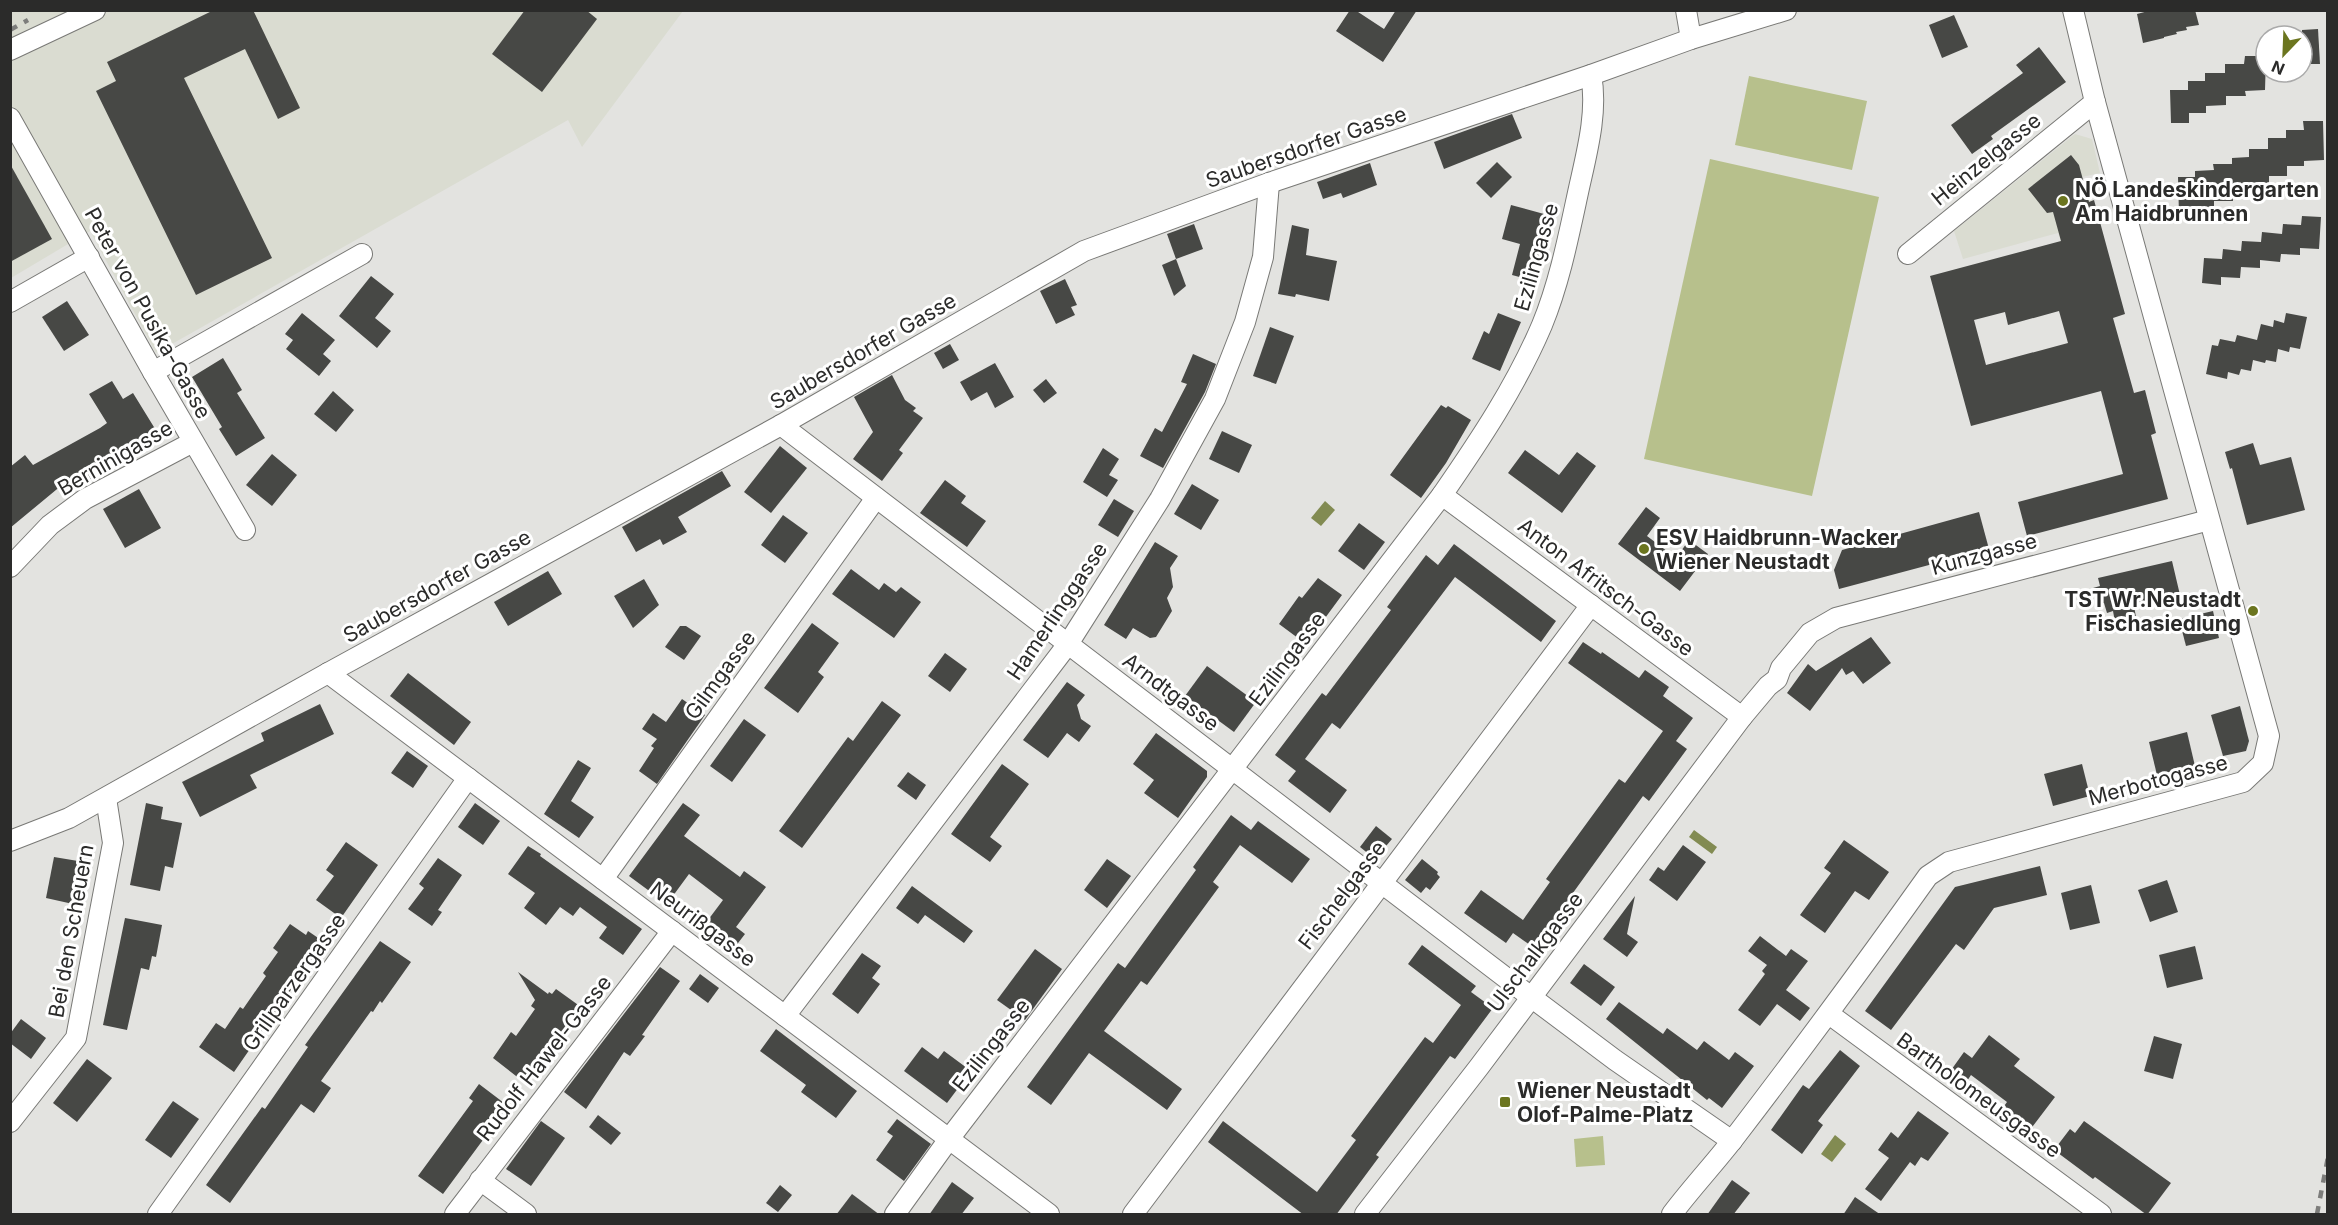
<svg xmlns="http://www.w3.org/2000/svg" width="2338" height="1225" viewBox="0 0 2338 1225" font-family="Inter,sans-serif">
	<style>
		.built { fill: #dadcd1 }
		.green { fill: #b7c08c }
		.water { fill: #828b52 }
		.building { fill: #474845; fill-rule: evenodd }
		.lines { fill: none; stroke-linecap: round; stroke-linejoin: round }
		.street-casing { stroke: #797976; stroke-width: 22 }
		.street { stroke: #fff; stroke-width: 20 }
		.rail { stroke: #7d7d7b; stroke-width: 4.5; stroke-dasharray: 8 8; stroke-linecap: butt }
		.poi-dot { fill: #6b751f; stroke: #fff; stroke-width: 2 }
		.labels { text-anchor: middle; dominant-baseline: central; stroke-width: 6; stroke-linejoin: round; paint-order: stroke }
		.street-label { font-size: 21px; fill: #2b2b2a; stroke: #fff }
		.poi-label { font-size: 21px; font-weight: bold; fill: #2b2b2a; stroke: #fff; text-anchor: start }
	</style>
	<rect width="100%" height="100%" fill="#e3e3e0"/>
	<g class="built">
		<path d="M10 11H683L582 147 568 120 156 353 90 231 11 278Z"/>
		<path d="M2075 134 2092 139 2100 173 2082 177 2089 201 2094 200 2062 244 2058 233 1963 259 1954 231Z"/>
	</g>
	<g class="green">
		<path d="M1749 76 1867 101 1852 170 1735 145Z"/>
		<path d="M1710 159 1879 197 1812 496 1644 459Z"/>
		<path d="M1603 1136 1605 1165 1576 1167 1574 1139Z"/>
	</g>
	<g class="water">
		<path d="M1325 501 1335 510 1321 526 1311 518Z"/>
		<path d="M1694 830 1717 847 1712 854 1689 837Z"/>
		<path d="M1835 1135 1846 1144 1832 1162 1821 1154Z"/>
	</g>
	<g class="building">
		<path d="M214 10H253L300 108 278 119 245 49 184 78 272 258 196 295 96 91 116 81 107 62Z"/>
		<path d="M525 10H586L597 19 542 92 492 54Z"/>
		<path d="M1350 10H1355L1384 29 1396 10H1417L1383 62 1336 31Z"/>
		<path d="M2152 10H2195L2199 25 2186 27 2187 30 2176 32 2177 34 2164 37V38L2143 43 2137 14Z"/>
		<path d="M1954 15 1968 47 1942 58 1929 25Z"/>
		<path d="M2318 29 2320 64H2302V30Z"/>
		<path d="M2039 47 2066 82 1991 136 1993 139 1972 154 1951 125 2023 73 2016 65Z"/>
		<path d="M2245 56H2266L2265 90 2245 91 2246 96H2226V105L2206 106V113H2189V123H2171L2170 90H2188V81H2205V73H2225V64H2244Z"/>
		<path d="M1512 114 1522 138 1444 169 1434 142Z"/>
		<path d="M2303 121H2323L2324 160 2304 161V166H2287V176H2269V185L2250 186V192L2232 193 2233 201H2214V208H2196L2195 215H2179L2178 177H2195V171L2214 170 2213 164H2232V158L2249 157V149H2268V138H2286V130H2304Z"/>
		<path d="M2071 155 2079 165 2089 202 2094 200 2125 314 2113 318 2134 393 2145 390 2156 433 2151 435 2168 499 2027 536 2018 502 2123 474 2101 391 1971 426 1930 276 2061 241 2053 212 2047 213 2028 189ZM2059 311 2068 343 1986 365 1974 320 2005 312 2008 325Z"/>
		<path d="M1497 162 1512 177 1491 198 1476 183Z"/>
		<path d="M1370 163 1377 185 1343 198 1341 193 1323 199 1317 182Z"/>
		<path d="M10 164 52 239 10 262Z"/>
		<path d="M1511 205 1555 217 1538 282 1512 275 1520 244 1502 239Z"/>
		<path d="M2302 216 2321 217 2319 249 2300 248V255L2281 254 2280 262 2260 260V268L2241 267 2240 278 2221 277V285L2202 283 2204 258 2222 259 2223 249 2241 251 2242 241 2261 242 2262 232 2282 234 2283 224 2301 225Z"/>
		<path d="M1194 224 1203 249 1176 259 1167 234Z"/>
		<path d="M1292 225 1309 229 1306 255 1337 261 1329 301 1296 294 1295 297 1278 294Z"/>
		<path d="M1176 259 1186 286 1174 296 1162 265Z"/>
		<path d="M371 276 394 294 375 318 391 331 377 348 339 316Z"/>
		<path d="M1065 279 1077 305 1071 307 1075 315 1056 324 1040 291Z"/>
		<path d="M67 301 89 335 64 351 42 317Z"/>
		<path d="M302 313 335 340 323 354 331 361 319 376 286 349 293 340 285 334Z"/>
		<path d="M1498 313 1521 322 1500 371 1472 359 1484 331 1489 334Z"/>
		<path d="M2286 313 2307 317 2300 349 2290 347 2289 352 2278 349 2276 362 2266 360 2265 363 2253 360 2251 371 2241 369 2239 375 2228 372 2227 379 2206 374 2212 345 2218 346 2220 339 2235 342 2237 335 2257 340 2261 324 2273 327 2274 320 2284 323Z"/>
		<path d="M1270 327 1294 336 1276 384 1253 376Z"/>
		<path d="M950 344 959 360 943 369 934 353Z"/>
		<path d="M1193 354 1216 364 1205 392 1163 468 1140 456 1155 428 1162 432 1187 384 1181 382Z"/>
		<path d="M223 358 242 390 237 393 265 438 236 456 219 429 222 427 192 377Z"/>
		<path d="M995 363 1014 397 995 408 987 392 971 401 960 382Z"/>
		<path d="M892 375 905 400 916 408 913 411 923 418 899 450 903 453 882 481 853 459 873 432 854 397Z"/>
		<path d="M1046 379 1057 393 1044 403 1033 390Z"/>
		<path d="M112 381 123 399 133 393 157 432 106 462 110 469 73 489 68 480 10 528V467L25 455 33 465 100 428 107 423 89 394Z"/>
		<path d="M333 391 354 410 336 432 314 414Z"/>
		<path d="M1441 405 1446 408 1448 406 1471 420 1446 463 1421 498 1390 475Z"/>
		<path d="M1222 431 1252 445 1239 473 1209 459Z"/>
		<path d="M2253 443 2260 465 2291 457 2305 510 2247 525 2232 468 2230 469 2225 452Z"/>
		<path d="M780 446 807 468 771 513 744 492Z"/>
		<path d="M1103 448 1119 459 1109 475 1118 480 1107 497 1083 482Z"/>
		<path d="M1525 450 1559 475 1577 452 1596 466 1562 513 1508 473Z"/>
		<path d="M272 454 297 475 272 506 246 485Z"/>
		<path d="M722 471 731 486 678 517 687 532 663 545 660 539 636 552 622 527Z"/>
		<path d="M945 480 966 496 961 503 986 521 967 547 920 513Z"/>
		<path d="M1192 484 1219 500 1201 530 1174 514Z"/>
		<path d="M139 489 161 528 125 548 103 509Z"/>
		<path d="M1114 499 1134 511 1118 537 1098 525Z"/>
		<path d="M1646 507 1660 518 1647 536 1676 558 1689 540 1708 554 1680 591 1618 544Z"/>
		<path d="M1979 512 1989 549 1839 589 1834 570 1842 550Z"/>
		<path d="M783 515 808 533 785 563 761 545Z"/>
		<path d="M1359 523 1385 542 1364 570 1338 551Z"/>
		<path d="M1155 542 1178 556 1170 568 1173 587 1167 598 1172 611 1156 637 1150 638 1133 628 1126 639 1104 625Z"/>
		<path d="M1454 544 1556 621 1541 642 1455 577 1340 729 1332 723 1305 759 1347 790 1330 813 1288 781 1296 771 1275 755 1322 693 1326 696 1391 610 1387 607 1426 555 1438 565Z"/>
		<path d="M2172 561 2180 595 2134 606 2136 617 2115 622 2113 611 2107 613 2104 603 2097 604 2093 588 2100 586 2098 578Z"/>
		<path d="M851 569 879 590 884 583 896 592 901 587 921 602 894 638 832 594Z"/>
		<path d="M548 571 562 594 508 626 494 602Z"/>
		<path d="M1318 578 1342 595 1306 644 1279 624 1299 596 1302 598Z"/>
		<path d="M644 579 659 605 633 628 614 596Z"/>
		<path d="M2213 611 2219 638 2186 646 2179 619Z"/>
		<path d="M812 623 839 643 818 672 824 677 798 713 764 688Z"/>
		<path d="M680 626H686L701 636 684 660 665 647Z"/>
		<path d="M1871 637 1891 663 1863 684 1853 671 1846 675 1842 668 1810 711 1787 693 1808 664 1816 671Z"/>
		<path d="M1583 642 1601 654 1602 652 1639 678 1645 670 1669 687 1663 696 1693 718 1676 741 1687 749 1649 801 1643 796 1570 897 1574 899 1537 950 1513 933 1506 943 1464 913 1481 890 1523 920 1550 882 1546 879 1619 779 1625 783 1663 731 1568 663Z"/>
		<path d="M945 653 967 669 950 692 928 676Z"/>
		<path d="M1207 666 1256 702 1234 732 1185 696Z"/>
		<path d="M408 673 471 722 454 745 390 696Z"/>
		<path d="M1067 682 1085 695 1077 705 1081 719 1091 726 1079 742 1067 733 1048 758 1023 740Z"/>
		<path d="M682 699 705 715 657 784 639 771 654 748 651 746 657 739 642 729 653 713 666 722Z"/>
		<path d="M882 701 901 715 802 848 779 831 848 737 853 741Z"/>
		<path d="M320 704 334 734 250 775 257 788 200 817 182 782 264 741 261 733Z"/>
		<path d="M2240 706 2249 741 2246 751 2223 756 2211 715Z"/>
		<path d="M744 719 766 735 732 782 710 766Z"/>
		<path d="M2187 732 2195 766 2157 775 2149 742Z"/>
		<path d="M1156 733 1207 771V777L1178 818 1144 793 1154 780 1133 764Z"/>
		<path d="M407 751 428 766 413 788 391 773Z"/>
		<path d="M578 760 591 768 571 801 594 817 579 838 544 814Z"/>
		<path d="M1002 764 1029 784 990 837 1002 846 990 862 951 834Z"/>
		<path d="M2082 764 2090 796 2053 806 2044 774Z"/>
		<path d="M908 772 926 785 916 800 897 786Z"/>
		<path d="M146 803 163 807 161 819 182 823 173 868 165 866 160 891 130 885Z"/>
		<path d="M475 803 500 821 483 845 458 827Z"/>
		<path d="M683 803 700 815 684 836 740 877 744 871 766 887 736 927 745 934 735 947 705 924 723 900 689 874 667 904 629 876Z"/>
		<path d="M1231 815 1251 830 1258 821 1310 859 1292 883 1240 845 1213 882 1219 887 1147 985 1141 981 1104 1031 1182 1089 1167 1110 1089 1053 1051 1105 1027 1087 1118 963 1125 968 1196 870 1193 867Z"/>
		<path d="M1376 826 1392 839 1375 859 1360 847Z"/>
		<path d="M1844 840 1889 872 1869 900 1855 891 1825 933 1800 915 1831 873 1824 868Z"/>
		<path d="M346 842 378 865 341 918 316 900 334 876 326 870Z"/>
		<path d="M1683 845 1706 862 1677 901 1649 880 1658 867 1664 871Z"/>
		<path d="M528 846 541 854 540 856 642 929 623 955 599 938 607 927 580 907 573 916 560 907 546 925 524 908 535 893 508 874Z"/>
		<path d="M54 857 90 863 82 906 46 898Z"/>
		<path d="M438 858 462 875 438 910 442 912 432 926 408 909 424 888 419 884Z"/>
		<path d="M1107 859 1131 876 1107 908 1084 890Z"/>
		<path d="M1422 859 1438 872 1437 874 1440 877 1430 890 1426 887 1421 893 1405 880Z"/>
		<path d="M2040 866 2047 895 1994 908 1964 950 1956 944 1891 1030 1865 1011 1955 887Z"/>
		<path d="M2167 880 2178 912 2150 922 2138 890Z"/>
		<path d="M2091 885 2100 923 2070 930 2061 893Z"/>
		<path d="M912 886 973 931 964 943 925 915 918 924 896 908Z"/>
		<path d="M1635 896 1627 934 1638 942 1627 957 1603 939Z"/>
		<path d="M125 918 162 925 156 957 152 956 149 970 141 968 127 1030 103 1025Z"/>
		<path d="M290 924 306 935 308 931 324 942 234 1072 199 1047 216 1023 225 1029 240 1007 243 1009 266 976 263 973 278 952 273 948Z"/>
		<path d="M1760 936 1786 956 1791 949 1808 961 1786 990 1810 1008 1800 1021 1777 1004 1760 1026 1738 1010 1765 974 1762 971 1767 965 1748 951Z"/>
		<path d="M380 941 411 962 382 1003 380 1001 373 1012 371 1011 321 1081 331 1088 314 1113 301 1104 230 1203 206 1185 262 1107 265 1109 308 1047 305 1045Z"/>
		<path d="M1422 945 1476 986 1471 992 1493 1008 1455 1059 1450 1056 1376 1155 1379 1157 1336 1215H1304L1208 1142 1223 1121 1317 1192 1356 1140 1351 1136 1425 1037 1433 1043 1461 1005 1408 964Z"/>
		<path d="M2195 946 2203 979 2167 988 2159 955Z"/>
		<path d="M1035 949 1062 969 1025 1020 997 1000Z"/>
		<path d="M862 953 881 966 872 978 880 984 858 1014 832 994Z"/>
		<path d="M1584 964 1615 987 1601 1006 1570 983Z"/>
		<path d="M660 967 680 981 642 1035 645 1036 630 1056 624 1052 586 1109 564 1092Z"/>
		<path d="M518 972 548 994 549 992 552 994 556 989 581 1007 577 1011 579 1013 543 1062 541 1061 525 1083 493 1058 511 1032 516 1036 535 1009 531 1006 535 1000Z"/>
		<path d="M700 974 719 988 708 1003 689 989Z"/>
		<path d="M1619 1002 1663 1034 1667 1028 1697 1050 1704 1041 1729 1060 1735 1052 1754 1066 1722 1108 1709 1098 1707 1100 1606 1019Z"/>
		<path d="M21 1019 46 1038 31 1059 10 1043V1034Z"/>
		<path d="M776 1029 857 1091 836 1118 801 1092 806 1085 760 1051Z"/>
		<path d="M1989 1035 2020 1059 2014 1066 2055 1097 2030 1130 2002 1109 2007 1102 1971 1075 1965 1084 1949 1073 1964 1052 1972 1058Z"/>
		<path d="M2154 1036 2182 1044 2173 1079 2144 1071Z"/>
		<path d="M922 1047 938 1059 944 1051 971 1071 947 1103 904 1071Z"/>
		<path d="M1840 1050 1860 1066 1818 1121 1823 1125 1802 1154 1771 1130 1803 1085 1809 1089Z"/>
		<path d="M87 1059 112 1078 77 1122 53 1103Z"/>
		<path d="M479 1084 508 1106 443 1194 418 1176 473 1101 469 1098Z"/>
		<path d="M173 1101 199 1119 171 1158 145 1140Z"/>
		<path d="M1918 1111 1949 1133 1928 1161 1921 1157 1915 1166 1910 1162 1881 1201 1865 1189 1889 1158 1878 1150 1891 1132 1898 1138Z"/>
		<path d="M598 1115 621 1133 611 1145 589 1127Z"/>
		<path d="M897 1119 931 1144 904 1181 876 1160 893 1136 887 1132Z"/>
		<path d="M541 1121 565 1138 531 1186 506 1169Z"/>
		<path d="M2084 1121 2171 1183 2147 1215 2095 1177 2093 1179 2054 1150 2070 1129 2075 1133Z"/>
		<path d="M1732 1180 1750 1193 1733 1215H1707Z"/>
		<path d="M952 1182 974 1198 961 1215H929Z"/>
		<path d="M780 1185 792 1195 778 1212 766 1203Z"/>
		<path d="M852 1194 880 1215H836Z"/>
		<path d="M1855 1197 1881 1215H1843Z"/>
	</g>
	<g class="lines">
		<defs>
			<g id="street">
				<path d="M1686 10 1691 39"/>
				<path d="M10 50 95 10"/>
				<path d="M10 118 153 372 245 530"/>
				<path d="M1908 254 2095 102"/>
				<path d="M10 302 89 257"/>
				<path d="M153 372 362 254"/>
				<path d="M781 425 1531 997 1615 1060 1732 1141"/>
				<path d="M1442 495 1742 717"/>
				<path d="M10 567 50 525 85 499 193 442"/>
				<path d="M328 673 1049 1214"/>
				<path d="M10 841 69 818 328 673 781 425 1084 251 1269 183 1591 75 1691 39 1786 10"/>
				<path d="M603 879 876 498"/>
				<path d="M1829 1014 2101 1214"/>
				<path d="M785 1016 1068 644 1160 499 1215 399 1245 322 1263 257 1269 183"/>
				<path d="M10 1122 76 1038 113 843 106 798"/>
				<path d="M480 1180 526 1214"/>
				<path d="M158 1214 468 778"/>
				<path d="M455 1214 672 931"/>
				<path d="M895 1214 949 1139 1442 495C1480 440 1516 386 1542 325 1560 281 1569 234 1579 188 1587 152 1598 111 1591 75"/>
				<path d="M1133 1214 1591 605"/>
				<path d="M1365 1214 1479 1067 1742 717 1768 686 1777 679 1781 668 1810 633 1836 618 2209 520"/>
				<path d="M1672 1214C1693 1186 1717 1161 1738 1133 1803 1048 1866 963 1928 876L1949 862 2243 782 2263 763 2269 736 2095 102 2073 10"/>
			</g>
		</defs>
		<use href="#street" class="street-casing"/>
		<use href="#street" class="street"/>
		<g class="rail">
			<path d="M10 30 28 20"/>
			<path d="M2317 1214 2328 1157"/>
		</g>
	</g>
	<g class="poi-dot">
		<circle cx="2063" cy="201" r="6"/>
		<circle cx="1644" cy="549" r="6"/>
		<circle cx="2253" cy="611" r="6"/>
		<rect x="1499" y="1096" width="12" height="12" rx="3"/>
	</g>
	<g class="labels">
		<g class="street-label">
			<text transform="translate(1306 147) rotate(-19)">Saubersdorfer Gasse</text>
			<text transform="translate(1986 159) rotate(-39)">Heinzelgasse</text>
			<text transform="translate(1536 257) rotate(-74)">Ezilingasse</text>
			<text transform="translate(148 313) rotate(61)">Peter von Pusika-Gasse</text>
			<text transform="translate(863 351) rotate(-30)">Saubersdorfer Gasse</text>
			<text transform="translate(115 458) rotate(-30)">Berninigasse</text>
			<text transform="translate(1984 554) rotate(-15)">Kunzgasse</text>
			<text transform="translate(437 586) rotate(-29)">Saubersdorfer Gasse</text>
			<text transform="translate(1606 587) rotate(37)">Anton Afritsch-Gasse</text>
			<text transform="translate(1057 611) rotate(-56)">Hamerlinggasse</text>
			<text transform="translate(1287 659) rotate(-53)">Ezilingasse</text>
			<text transform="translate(720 675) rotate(-54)">Gilmgasse</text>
			<text transform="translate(1171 692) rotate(37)">Arndtgasse</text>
			<text transform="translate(2158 780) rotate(-15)">Merbotogasse</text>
			<text transform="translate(1342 895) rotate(-53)">Fischelgasse</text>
			<text transform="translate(703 924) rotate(37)">Neurißgasse</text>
			<text transform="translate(71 931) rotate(-80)">Bei den Scheuern</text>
			<text transform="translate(1535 952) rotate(-53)">Ulschalkgasse</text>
			<text transform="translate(294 982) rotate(-55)">Grillparzergasse</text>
			<text transform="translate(991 1045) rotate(-52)">Ezilingasse</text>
			<text transform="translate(544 1058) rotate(-52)">Rudolf Hawel-Gasse</text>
			<text transform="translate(1979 1095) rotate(36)">Bartholomeusgasse</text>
		</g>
		<g class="poi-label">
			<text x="2075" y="189">NÖ Landeskindergarten<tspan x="2075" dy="24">Am Haidbrunnen</tspan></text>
			<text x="1656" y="537">ESV Haidbrunn-Wacker<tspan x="1656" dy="24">Wiener Neustadt</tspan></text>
			<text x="2241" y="599" text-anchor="end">TST Wr.Neustadt<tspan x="2241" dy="24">Fischasiedlung</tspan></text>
			<text x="1517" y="1090">Wiener Neustadt<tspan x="1517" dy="24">Olof-Palme-Platz</tspan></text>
		</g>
	</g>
	<rect width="2338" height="1225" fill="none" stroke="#2b2b2a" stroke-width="24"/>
	<g transform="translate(2284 54) rotate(203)"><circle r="28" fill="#ffffff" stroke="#aaaaaa" stroke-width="1.5"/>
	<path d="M0-4.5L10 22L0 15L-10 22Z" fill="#6b751f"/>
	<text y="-9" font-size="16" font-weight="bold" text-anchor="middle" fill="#2b2b2a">N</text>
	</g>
</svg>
